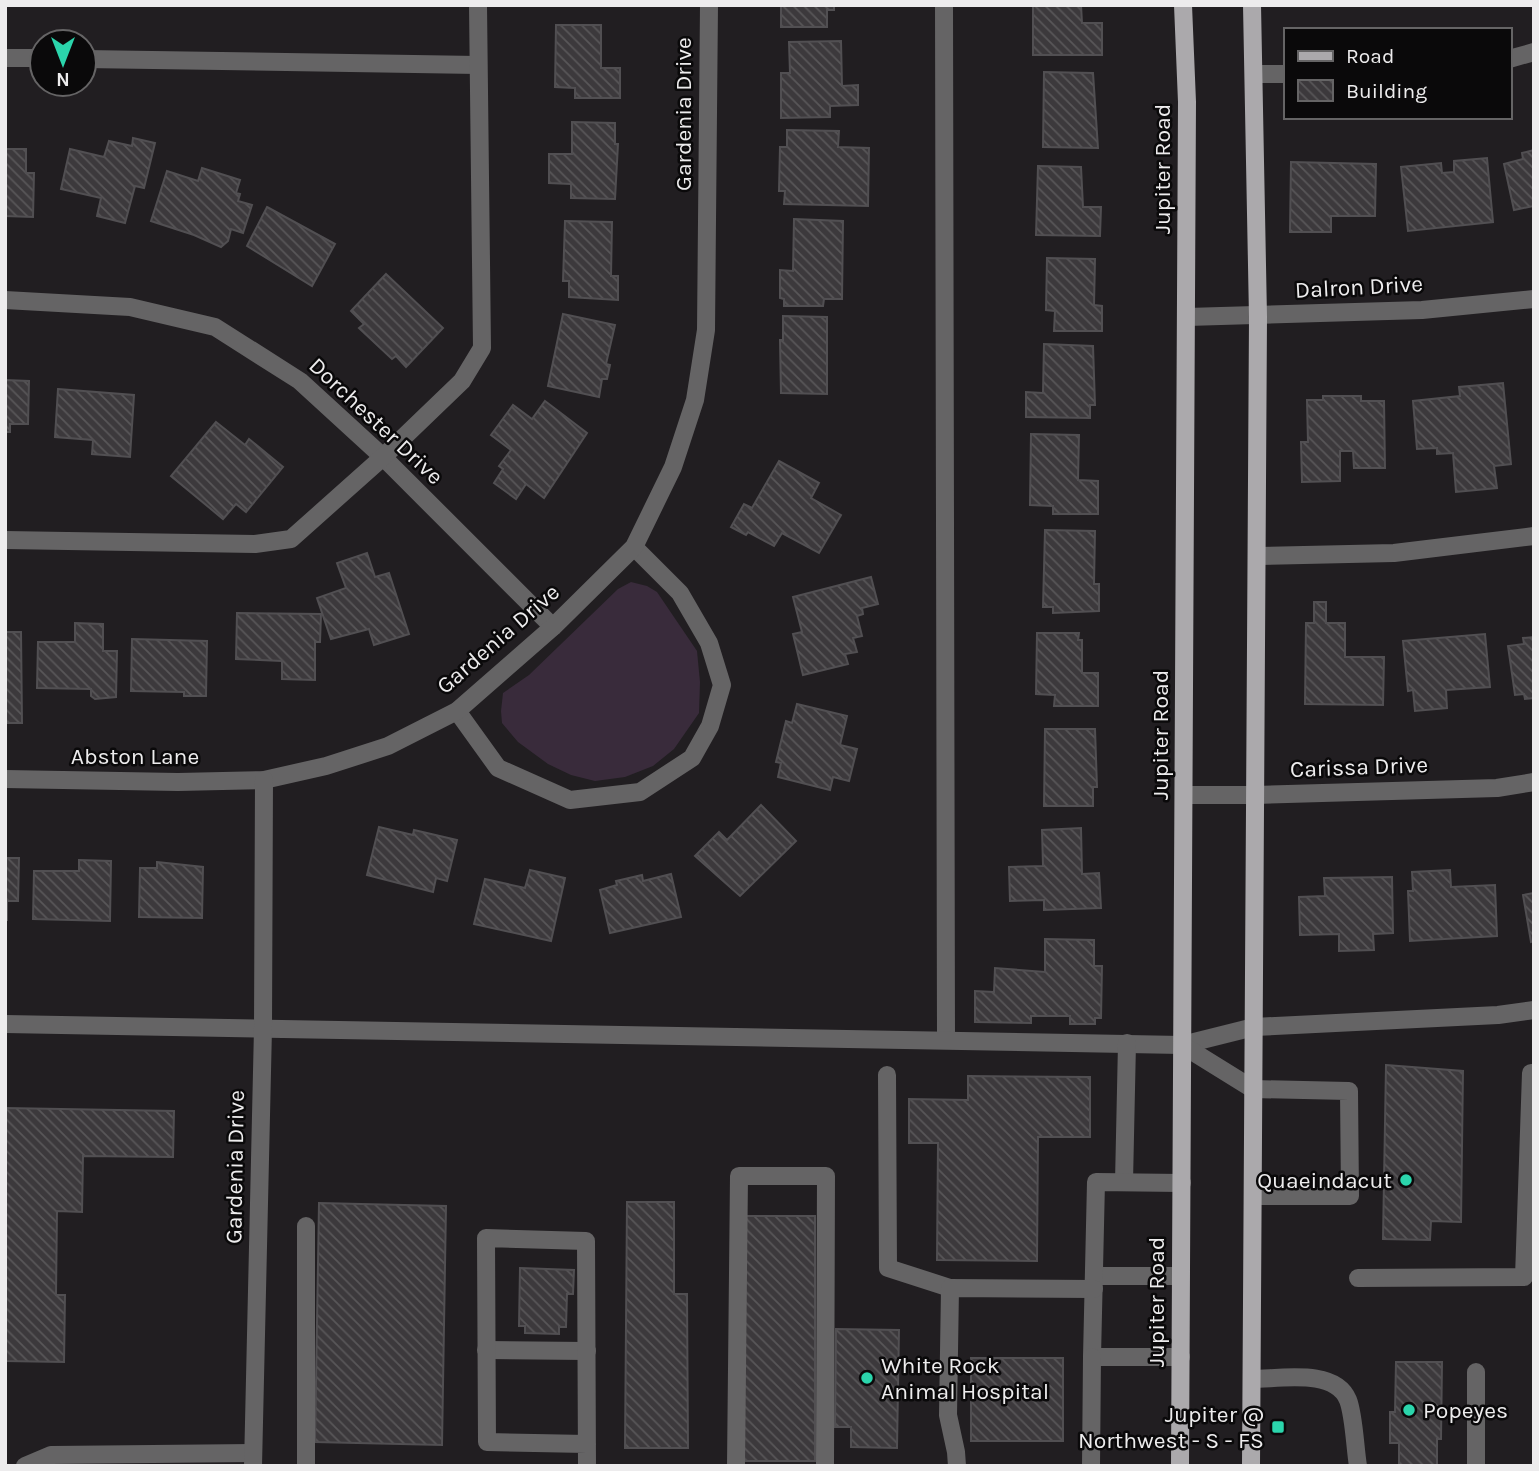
<svg xmlns="http://www.w3.org/2000/svg" width="1539" height="1471" viewBox="0 0 1539 1471" font-family="Karla,sans-serif">
	<style>
		.grass { fill: #392b3b }
		.building { fill: url(#building-back-hatch); stroke: #514f52; stroke-width: 2 }
		.lines { fill: none; stroke-linecap: round; stroke-linejoin: round }
		.minor { stroke: #656465; stroke-width: 18 }
		.major { stroke: #aba9ac; stroke-width: 18 }
		.poi-dot { fill: #2bd5ac; stroke: #0a090a; stroke-width: 2.5 }
		.labels { text-anchor: middle; dominant-baseline: central; stroke-width: 5; stroke-linejoin: round; paint-order: stroke }
		.street-label { font-size: 23px; fill: #edeced; stroke: #0a090a }
		.poi-label { font-size: 23px; fill: #edeced; stroke: #0a090a; text-anchor: end }
	</style>
	<defs>
		<pattern id="building-back-hatch" width="6" height="6" patternUnits="userSpaceOnUse" patternTransform="scale(1.75)"><rect width="6" height="6" fill="#3c393c"/><path d="M-1 5l2 2M0 0l6 6M5-1l2 2" fill="none" stroke="#585658"/></pattern>
	</defs>
	<rect width="100%" height="100%" fill="#211e21"/>
	<path class="grass" d="M631 582 647 586 657 592 697 651 700 682 699 713 674 749 653 766 625 777 595 781 571 775 548 764 518 742 502 723 501 711 503 693 529 675 618 589Z"/>
	<g class="building">
		<path d="M781 5H834V10H827V27H781Z"/>
		<path d="M1033 5H1081L1082 23H1102V55H1033Z"/>
		<path d="M556 25H601V68H620V98H575V88L555 87Z"/>
		<path d="M841 41 842 86 858 85V105L830 106V117L781 118V73H790L789 42Z"/>
		<path d="M1044 72 1093 73 1098 148 1043 147Z"/>
		<path d="M572 122 615 123V144H618L615 199 571 198V184L549 183V154H572Z"/>
		<path d="M787 130 839 131 838 147 869 148 868 206 784 204 785 191H779L780 147H787Z"/>
		<path d="M133 138 155 143 144 188 135 186 125 223 97 216 101 198 61 189 70 149 104 157 109 141 132 146Z"/>
		<path d="M5 149H26V173H34L33 217 5 216Z"/>
		<path d="M1534 150V206L1514 210 1504 164 1523 159 1522 153Z"/>
		<path d="M1487 158 1493 222 1408 231 1401 167 1441 163 1442 173 1454 172V161Z"/>
		<path d="M1291 162 1376 164 1375 216H1331V232H1290Z"/>
		<path d="M1038 166 1081 167 1083 207H1101L1100 236 1036 235Z"/>
		<path d="M202 168 240 180 236 193 240 194 238 201 252 205 243 233 231 229 228 241 221 247 194 235 151 221 167 171 198 181Z"/>
		<path d="M267 207 335 244 312 286 247 246Z"/>
		<path d="M794 219 843 221 842 299H824L823 306H784V299L780 298V270L793 271Z"/>
		<path d="M565 221 612 222 611 276H618V300L569 297V281H563Z"/>
		<path d="M1047 258 1095 259 1094 305 1102 306V331H1054L1055 311 1046 310Z"/>
		<path d="M386 274 443 328 406 367 396 356 392 359 359 328 364 324 351 311Z"/>
		<path d="M563 314 615 325 606 364 610 365 607 379H602L599 397 548 386Z"/>
		<path d="M783 316 827 317V394L781 393 780 340H783Z"/>
		<path d="M1044 344 1093 346 1095 405H1090V418L1026 417V392L1043 393Z"/>
		<path d="M5 380 29 381 28 424H10V432H5Z"/>
		<path d="M1503 383 1511 464 1494 466 1497 488 1456 492 1453 453 1437 454V448L1417 449 1413 401 1460 396 1459 387Z"/>
		<path d="M58 389 134 395 130 457 92 454 93 440 55 437Z"/>
		<path d="M1323 396H1361V401H1384L1385 468H1354L1353 451H1340V481L1302 482 1301 442H1308L1307 400H1323Z"/>
		<path d="M545 401 587 433 544 498 526 484 516 499 494 483 503 469 499 466 511 450 491 435 513 405 532 419Z"/>
		<path d="M216 422 245 445 249 439 283 467 246 512 236 504 223 519 171 476Z"/>
		<path d="M1031 434 1079 435 1078 480 1098 481V514H1053V506L1030 505Z"/>
		<path d="M779 461 819 483 811 498 841 515 819 553 782 533 774 546 748 532 746 535 731 527 744 504 752 508Z"/>
		<path d="M1045 530 1095 531 1094 584H1099V611L1053 613V607H1043Z"/>
		<path d="M367 553 375 577 389 573 409 634 374 645 369 629 331 639 317 598 346 588 337 563Z"/>
		<path d="M871 577 878 604 862 608 863 614 857 616 862 636 853 638 857 652 845 654 848 664 803 675 793 634 802 632 793 597Z"/>
		<path d="M1314 602H1326V623H1345V657H1384L1383 705 1305 704 1306 623H1314Z"/>
		<path d="M237 613 321 614 320 642H315V680L282 679V661L236 659Z"/>
		<path d="M75 623 103 624V651H117L116 697 95 699 91 696V689L37 688 38 642H75Z"/>
		<path d="M5 632H21L22 723H5Z"/>
		<path d="M1037 633H1079L1078 640H1082V673H1098V706H1054L1055 695 1036 694Z"/>
		<path d="M1485 634 1490 687 1446 690 1447 708 1415 711 1413 690 1408 691 1403 641Z"/>
		<path d="M1534 637V698L1525 699 1524 694 1515 695 1508 646 1524 644 1523 638Z"/>
		<path d="M132 639 207 641 206 696H184V692L131 691Z"/>
		<path d="M797 704 847 716 840 745 857 749 849 781 833 777 830 790 778 777 781 763 776 762 786 721 792 723Z"/>
		<path d="M1045 729H1095L1097 787H1093V806H1044Z"/>
		<path d="M761 805 796 841 740 896 695 856 719 832 727 840Z"/>
		<path d="M379 827 413 835 414 830 457 840 447 881 436 878 433 892 367 875Z"/>
		<path d="M1081 828 1082 874 1099 873 1101 908 1044 910V900L1010 901 1009 867 1043 866 1042 830Z"/>
		<path d="M5 858H19L18 901H7V921Z"/>
		<path d="M79 860 111 861 110 921 33 919 34 871H79Z"/>
		<path d="M157 862 203 867 202 918 139 917 140 868H157Z"/>
		<path d="M530 870 565 878 551 941 474 924 485 879 525 888Z"/>
		<path d="M1450 870 1451 887 1495 885 1497 936 1410 941 1408 891H1413L1412 872Z"/>
		<path d="M671 874 681 917 610 933 600 890 617 885 616 881 642 875 643 881Z"/>
		<path d="M1392 877 1393 933 1373 934 1374 950 1339 951V934L1300 935 1299 897 1325 896 1324 878Z"/>
		<path d="M1534 893V941L1531 942 1523 895Z"/>
		<path d="M1045 939 1094 940V966H1102L1101 1018H1095V1024H1070V1016H1031V1023L975 1022V991L994 992 995 968 1045 972Z"/>
		<path d="M1386 1065 1463 1071 1461 1222 1431 1221 1430 1240 1383 1239Z"/>
		<path d="M968 1076 1090 1077V1137H1038L1037 1261 937 1260 938 1143H909V1099L968 1100Z"/>
		<path d="M5 1108 174 1111 173 1157 83 1156 82 1212 57 1211 56 1295H65L64 1362 5 1361Z"/>
		<path d="M627 1202H674V1294H687L688 1448H625Z"/>
		<path d="M319 1203 446 1206 442 1445 315 1442Z"/>
		<rect x="743" y="1216" width="72" height="245"/>
		<path d="M520 1268 574 1270 573 1294H567L566 1327H559V1334L525 1333V1326H519Z"/>
		<path d="M836 1329 899 1330 897 1448 851 1447V1427H835Z"/>
		<rect x="971" y="1358" width="92" height="83"/>
		<path d="M1396 1362H1442L1441 1439H1437V1466H1399V1443H1390V1412H1395Z"/>
	</g>
	<g class="lines">
		<g class="minor">
			<path d="M944 5 946 1040"/>
			<path d="M5 58H42"/>
			<path d="M84 59 478 65"/>
			<path d="M1509 59 1534 52"/>
			<path d="M1254 74H1285"/>
			<path d="M5 300 130 307 215 327 300 381 383 457 553 627"/>
			<path d="M1187 317 1422 310 1534 299"/>
			<path d="M5 540 255 544 291 539 383 457 462 381 482 348 478 5"/>
			<path d="M1257 556 1394 553 1534 536"/>
			<path d="M457 711 498 768 570 800 640 792 692 758 710 726 722 685 709 643 680 593 634 547"/>
			<path d="M5 779 178 782 264 780 326 766 388 746 457 711 553 627 634 547 673 467 695 400 706 330 709 5"/>
			<path d="M1184 795H1255L1497 788 1534 782"/>
			<path d="M5 1024 1182 1045 1254 1027 1498 1015 1534 1010"/>
			<path d="M1182 1045 1253 1089 1349 1091 1350 1196H1253"/>
			<path d="M887 1075 888 1268 950 1288"/>
			<path d="M1124 1182 1127 1043"/>
			<path d="M306 1226V1466"/>
			<path d="M1095 1276H1180"/>
			<path d="M1358 1278 1524 1277 1531 1073H1534"/>
			<path d="M486 1350 587 1351"/>
			<path d="M1181 1357H1092L1096 1182 1182 1183"/>
			<path d="M1476 1372V1466"/>
			<path d="M1252 1379C1280 1379 1335 1368 1348 1400 1354 1415 1355 1448 1358 1466"/>
			<path d="M587 1444 487 1442 486 1238 586 1241 587 1466"/>
			<path d="M25 1466 51 1455 253 1453"/>
			<path d="M253 1466 263 1028 264 780"/>
			<path d="M736 1466 739 1176H826L825 1466"/>
			<path d="M957 1466 956 1452 948 1415 950 1288 1094 1289"/>
			<path d="M1091 1466 1092 1357"/>
		</g>
		<g class="major">
			<path d="M1180 1466 1187 102 1183 5"/>
			<path d="M1251 1466 1258 317 1252 5"/>
		</g>
	</g>
	<g class="poi-dot">
		<circle cx="1406" cy="1180" r="7"/>
		<circle cx="867" cy="1378" r="7"/>
		<circle cx="1409" cy="1410" r="7"/>
		<rect x="1271" y="1420" width="14" height="14" rx="3.5"/>
	</g>
	<g class="labels">
		<g class="street-label">
			<text transform="translate(683 114) rotate(-90)">Gardenia Drive</text>
			<text transform="translate(1162 169) rotate(-90)">Jupiter Road</text>
			<text transform="translate(1359 287) rotate(-3)">Dalron Drive</text>
			<text transform="translate(376 421) rotate(43)">Dorchester Drive</text>
			<text transform="translate(498 639) rotate(-41)">Gardenia Drive</text>
			<text transform="translate(1160 735) rotate(-90)">Jupiter Road</text>
			<text x="135" y="756">Abston Lane</text>
			<text transform="translate(1359 767) rotate(-2)">Carissa Drive</text>
			<text transform="translate(235 1167) rotate(-89)">Gardenia Drive</text>
			<text transform="translate(1156 1302) rotate(-90)">Jupiter Road</text>
		</g>
		<g class="poi-label">
			<text x="1392" y="1180">Quaeindacut</text>
			<text x="881" y="1365" text-anchor="start">White Rock<tspan x="881" dy="26">Animal Hospital</tspan></text>
			<text x="1423" y="1410" text-anchor="start">Popeyes</text>
			<text x="1264" y="1414">Jupiter @<tspan x="1264" dy="26">Northwest - S - FS</tspan></text>
		</g>
	</g>
	<rect width="1539" height="1471" fill="none" stroke="#edeced" stroke-width="14"/>
	<rect x="1284" y="28" width="228" height="91" fill="#0a090a" stroke="#656465" stroke-width="2"/>
	<rect x="1298" y="51" width="35" height="10" fill="#aba9ac" stroke="#656465" stroke-width="2"/>
	<text x="1346" y="63" font-size="21" fill="#edeced">Road</text>
	<rect x="1298" y="80" width="35" height="21" fill="url(#building-back-hatch)" stroke="#656465" stroke-width="2"/>
	<text x="1346" y="98" font-size="21" fill="#edeced">Building</text>
	<g transform="translate(63 63) rotate(180)"><circle r="33" fill="#0a090a" stroke="#656465" stroke-width="2"/>
	<path d="M0-5L12 26L0 18L-12 26Z" fill="#2bd5ac"/>
	<text y="-10" font-size="19" font-weight="bold" text-anchor="middle" fill="#edeced">N</text>
	</g>
</svg>
